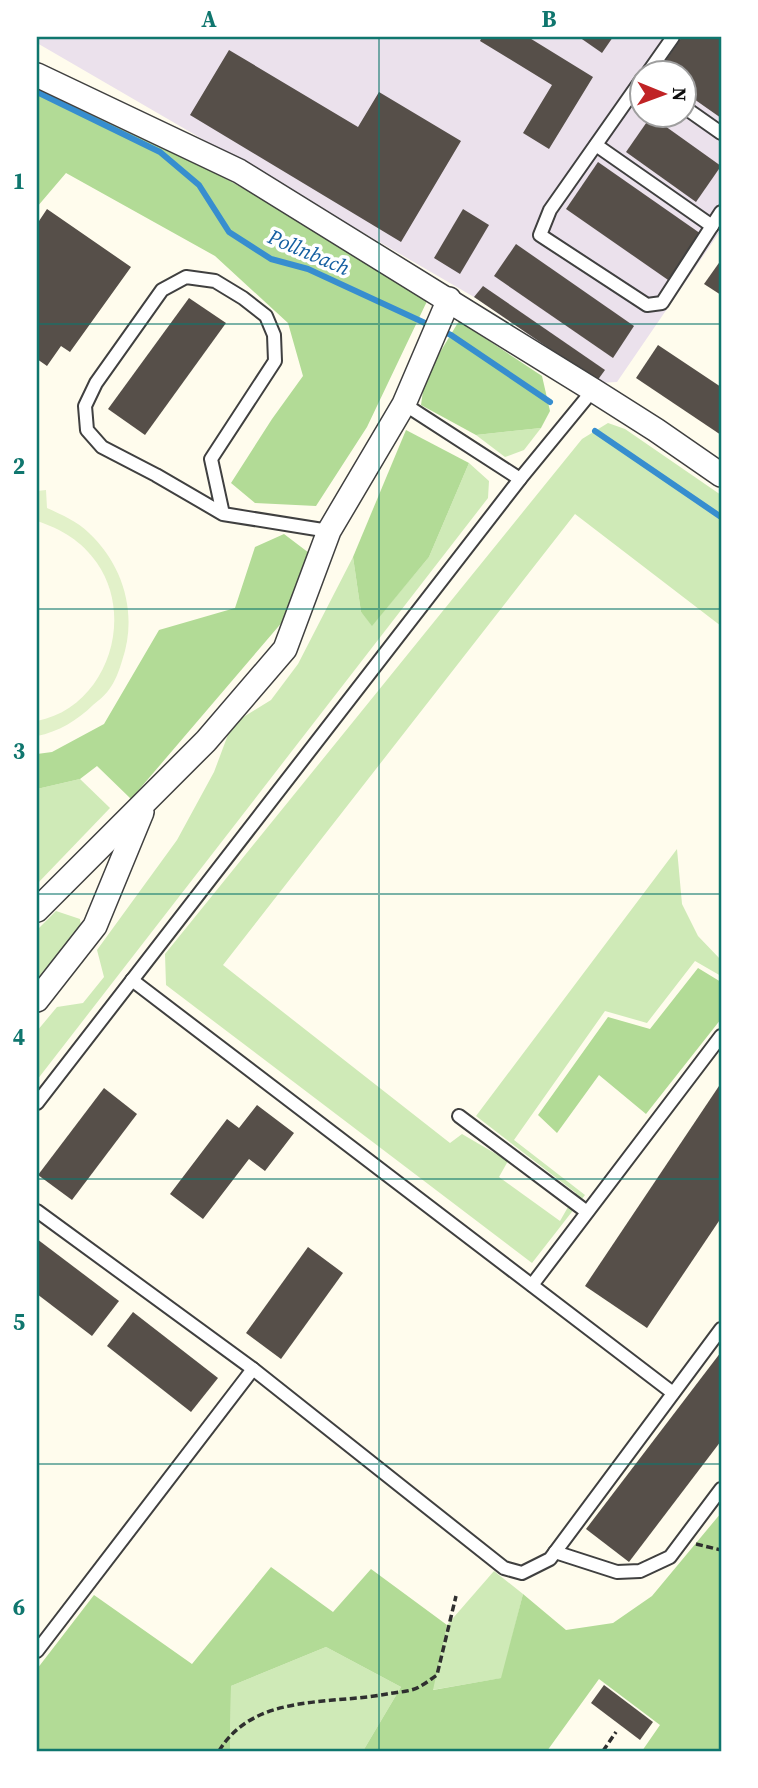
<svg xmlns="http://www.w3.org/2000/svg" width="758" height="1788" viewBox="0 0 758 1788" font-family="'Source Serif 4',serif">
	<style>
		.industrial { fill: #ebe1ec; fill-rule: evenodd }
		.green { fill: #cfeab7 }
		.forest { fill: #b2db96 }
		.pitch { fill: #e2f1c9 }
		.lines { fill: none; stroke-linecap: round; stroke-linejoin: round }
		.stream { stroke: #378ecf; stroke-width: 6 }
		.building { fill: #564f49 }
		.service-casing { stroke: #404040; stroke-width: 16 }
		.minor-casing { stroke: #404040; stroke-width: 26 }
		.path { stroke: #2f2f2f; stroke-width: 3.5; stroke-dasharray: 7 3.5; stroke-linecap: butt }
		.service { stroke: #fff; stroke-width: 12 }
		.minor { stroke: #fff; stroke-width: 23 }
		.grid { fill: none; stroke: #0f766e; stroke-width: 2; stroke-opacity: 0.55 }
		.labels { text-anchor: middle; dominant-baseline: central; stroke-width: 7; stroke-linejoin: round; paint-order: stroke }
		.water-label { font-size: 21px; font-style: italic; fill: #145fa1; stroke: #fff }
		.neatline { fill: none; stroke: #0f766e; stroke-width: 2.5 }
		.grid-label { font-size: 23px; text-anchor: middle; font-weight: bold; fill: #0f766e }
	</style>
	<rect width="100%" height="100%" fill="#fffced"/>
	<path class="industrial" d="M37 37H721V230L617 382 599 383 474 297 37 43ZM642 74H684V116H642Z"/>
	<g class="green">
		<path d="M608 423 625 429 721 495V626L575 514 223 965 450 1143 462 1134 508 1161 499 1177 560 1221 576 1193 476 1116 677 849 682 904 698 936 721 960V976L695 961 647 1023 605 1011 514 1140 585 1195 532 1263 166 985 165 954 582 439Z"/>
		<path d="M541 428 524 450 505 457 476 435Z"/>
		<path d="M469 463 489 481 488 498 37 1080V1031L57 1007 83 1003 104 977 97 950 177 840 214 772 232 724 271 700 298 664 353 557 361 612 372 625 429 557Z"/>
		<path d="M80 779 110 808 37 884V789Z"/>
		<path d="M56 911 80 919 82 933 37 990V930Z"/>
		<path d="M494 1571 523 1594 502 1678 432 1690 447 1625Z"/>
		<path d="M326 1647 401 1687 363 1751H230L231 1686Z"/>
	</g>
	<g class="forest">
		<path d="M37 84 192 160 318 230 429 297 367 427 316 506 255 503 231 483 272 419 303 376 288 323 215 256 66 173 37 207Z"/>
		<path d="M459 321 542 376 550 411 541 428 476 435 421 405 425 377Z"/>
		<path d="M406 430 469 463 429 557 372 626 361 612 353 557Z"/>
		<path d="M284 534 313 556 284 620 131 799 97 766 80 779 37 789V754L52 752 104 724 159 630 235 608 255 547Z"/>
		<path d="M698 968 721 982V1019L646 1114 599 1075 557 1133 538 1115 608 1017 650 1029Z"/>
		<path d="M721 1513V1751H642L660 1725 599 1679 547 1751H363L401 1687 326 1647 231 1686 230 1751H37V1669L94 1595 192 1664 271 1567 333 1612 371 1569 447 1625 433 1690 501 1678 523 1594 566 1630 613 1623 652 1596Z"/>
	</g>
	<path class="pitch" d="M46 490 47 508C62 515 77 521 89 533 124 566 138 615 122 661 119 671 115 682 108 691 104 696 98 701 93 705 78 720 58 732 37 736V721C106 708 136 619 97 563 82 541 61 529 37 521V491Z"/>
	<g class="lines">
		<g class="stream">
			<path d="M37 92 160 152 199 185 229 232 271 259 308 269 451 335 550 402"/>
			<path d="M595 431 721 517"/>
		</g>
	</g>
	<g class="building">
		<path d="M482 37H528L593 77 549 149 523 133 552 85 480 41Z"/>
		<path d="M579 37H613L602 53Z"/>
		<path d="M682 37H721V118L684 92V74L657 73Z"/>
		<path d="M229 50 358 127 379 92 461 141 401 242 190 115Z"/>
		<path d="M651 116 721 166 696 202 626 152Z"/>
		<path d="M598 162 704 236 671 282 566 209Z"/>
		<path d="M47 209 131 267 70 352 61 346 47 366 37 359V224Z"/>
		<path d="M463 209 489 225 460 274 434 258Z"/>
		<path d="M516 244 634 326 613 358 494 276Z"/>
		<path d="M721 260V295L704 284Z"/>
		<path d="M483 286 605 370 597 381 474 297Z"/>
		<path d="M189 298 226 323 145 435 108 409Z"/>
		<path d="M658 345 721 387V435L636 378Z"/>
		<path d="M721 1083V1218L647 1328 585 1286Z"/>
		<path d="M104 1088 137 1114 72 1200 38 1175Z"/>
		<path d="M257 1105 294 1133 265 1171 249 1159 203 1219 170 1194 227 1119 239 1128Z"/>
		<path d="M37 1239 119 1301 92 1336 37 1294Z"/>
		<path d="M308 1247 343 1273 281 1359 246 1333Z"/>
		<path d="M133 1312 218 1378 191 1412 107 1346Z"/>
		<path d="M721 1352V1441L629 1562 586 1529Z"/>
		<path d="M604 1685 653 1722 640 1740 591 1703Z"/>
	</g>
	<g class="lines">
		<defs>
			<g id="service">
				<path d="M647 74 673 37"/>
				<path d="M642 79 550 210 540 235 647 305 662 303 721 212"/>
				<path d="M684 107 721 133"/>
				<path d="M596 145 712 226"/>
				<path d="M404 404 520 479"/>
				<path d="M223 514 211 459 275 361 274 335 266 316 243 298 215 281 186 277 162 290 96 383 85 406 87 430 102 447 156 475 223 514 329 531"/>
				<path d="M132 980 673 1393"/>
				<path d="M37 1103 520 479 593 390"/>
				<path d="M459 1116 587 1212"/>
				<path d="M37 1211 253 1369 504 1568 522 1573 550 1559 721 1329"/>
				<path d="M532 1285 721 1036"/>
				<path d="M555 1552 617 1572 640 1571 670 1557 721 1489"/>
				<path d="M37 1651 253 1369"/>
			</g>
			<g id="minor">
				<path d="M37 75 239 171 593 390 656 430 721 475"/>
				<path d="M37 910 206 741 285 649 329 531 404 404 449 299"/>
				<path d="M37 1000 95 926 142 812"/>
			</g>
		</defs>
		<use href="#service" class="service-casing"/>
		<use href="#minor" class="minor-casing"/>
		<g class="path">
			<path d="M696 1544 721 1550"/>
			<path d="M219 1751C254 1693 329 1705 387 1694 397 1692 410 1692 419 1687 425 1684 431 1679 437 1675L456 1596"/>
			<path d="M603 1751 616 1732"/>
		</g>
		<use href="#service" class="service"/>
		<use href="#minor" class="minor"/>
	</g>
	<path class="grid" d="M379 37V1751M37 324H721M37 609H721M37 894H721M37 1179H721M37 1464H721"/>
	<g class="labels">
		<g class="water-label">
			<text transform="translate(309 252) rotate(23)">Pollnbach</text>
		</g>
	</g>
	<rect width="758" height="1788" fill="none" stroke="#ffffff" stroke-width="77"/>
	<g transform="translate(663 94) rotate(91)"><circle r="33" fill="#ffffff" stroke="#9e9e9e" stroke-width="2"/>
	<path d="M0-5L12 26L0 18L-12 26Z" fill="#c02325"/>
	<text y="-10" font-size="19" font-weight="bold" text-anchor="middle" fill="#0d0d0d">N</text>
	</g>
	<rect x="38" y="38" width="682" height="1712" class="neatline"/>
	<g class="grid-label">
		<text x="209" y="27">A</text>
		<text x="549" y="27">B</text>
		<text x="19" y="189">1</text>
		<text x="19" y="474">2</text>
		<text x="19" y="759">3</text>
		<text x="19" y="1045">4</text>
		<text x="19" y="1330">5</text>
		<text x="19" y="1615">6</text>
	</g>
</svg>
